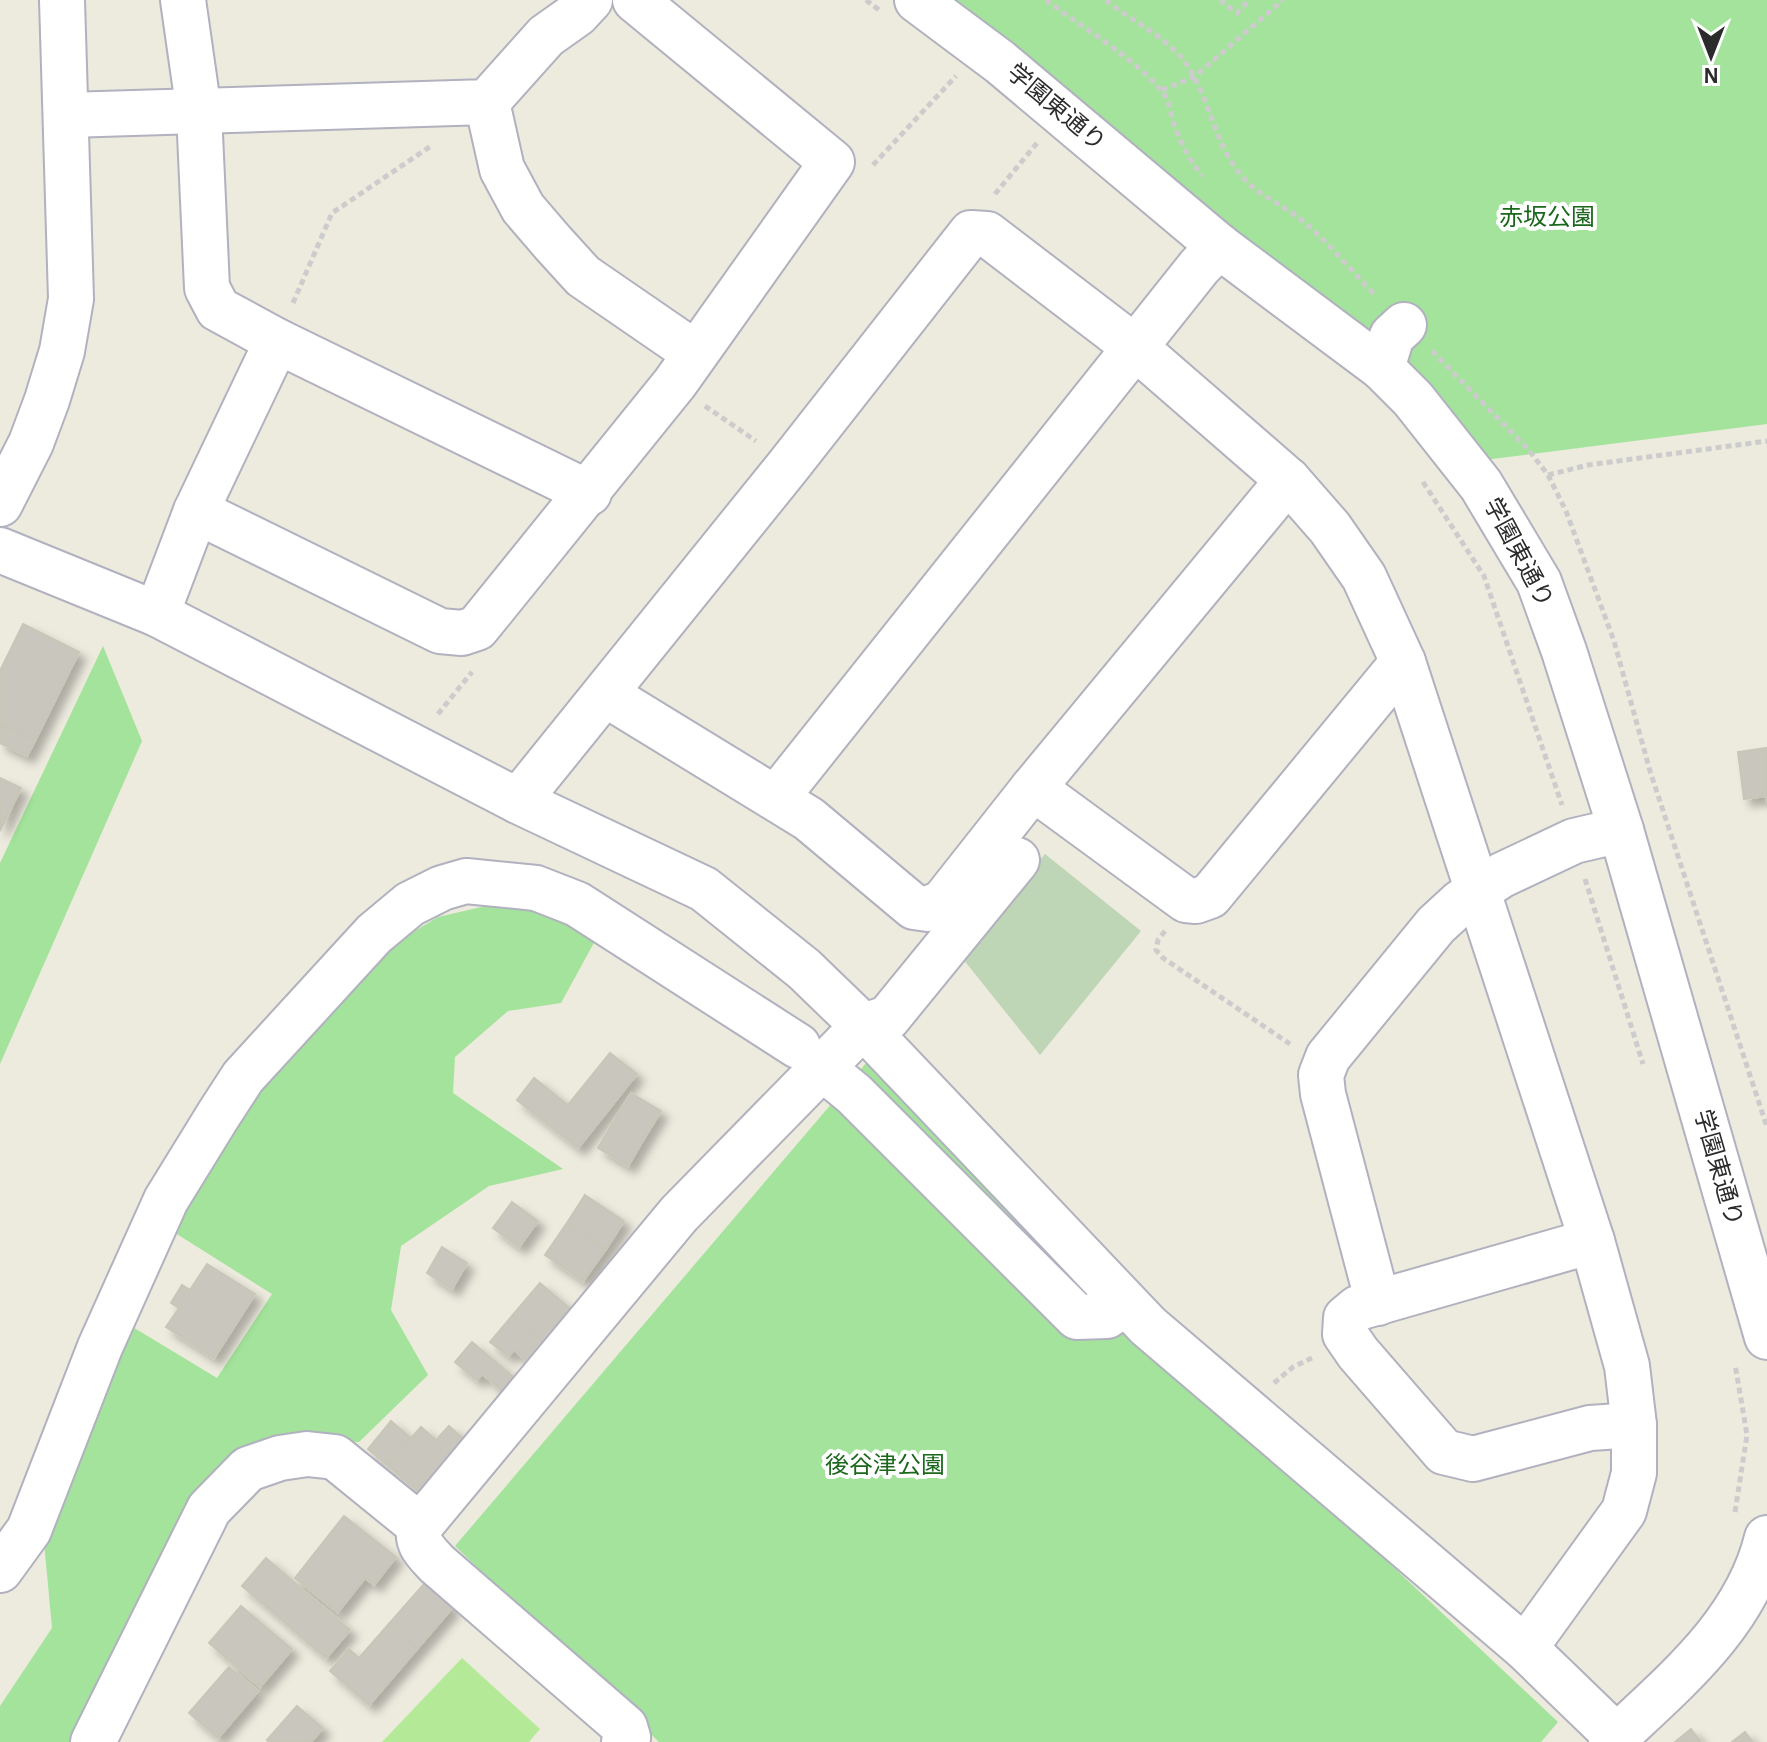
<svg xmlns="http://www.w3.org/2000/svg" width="1767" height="1742" viewBox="0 0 1767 1742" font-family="'Alegreya Sans','Noto Sans JP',sans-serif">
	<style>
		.green { fill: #a3e39b }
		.cemetery { fill: #bed6b5 }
		.pitch { fill: #b4ea97 }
		.building { fill: #c8c6bd; stroke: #c8c6b7; stroke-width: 2; filter: url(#shadow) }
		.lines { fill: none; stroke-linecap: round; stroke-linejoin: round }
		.minor-casing { stroke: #b1b1bf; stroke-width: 48 }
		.path { stroke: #ccc; stroke-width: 5; stroke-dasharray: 6 4; stroke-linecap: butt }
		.minor { stroke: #fff; stroke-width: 44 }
		.labels { text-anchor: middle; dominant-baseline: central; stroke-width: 8; stroke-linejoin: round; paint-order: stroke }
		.street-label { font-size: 24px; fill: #2b2b2b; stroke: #fff }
		.park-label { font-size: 24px; fill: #1b681d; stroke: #fff }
	</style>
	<defs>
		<filter id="shadow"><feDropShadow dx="7" dy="7" stdDeviation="4" flood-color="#0004"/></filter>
	</defs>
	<rect width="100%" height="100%" fill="#edeade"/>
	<g class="green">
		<path d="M943 0H1767V424L1476 461Z"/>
		<path d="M103 646 142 741 0 1064V863Z"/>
		<path d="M499 903 551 913 596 939 561 1003 508 1011 455 1057 453 1093 563 1169 489 1186 401 1246 391 1310 428 1375 359 1442 263 1444 72 1742H0V1706L52 1628 44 1542 131 1326 217 1378 272 1294 172 1231 237 1111 375 955 438 917Z"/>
		<path d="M867 1062 1118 1308 1558 1722 1541 1742H659L455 1546Z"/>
	</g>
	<path class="cemetery" d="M1045 854 1141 931 1040 1055 959 954Z"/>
	<path class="pitch" d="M462 1658 540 1729 529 1742H382Z"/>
	<g class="building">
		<path d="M23 624 79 652 35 741 0 724V671Z"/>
		<path d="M0 724 35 741 27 756 0 743Z"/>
		<path d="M1767 748V802L1766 796 1744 799 1738 752Z"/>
		<path d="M0 778 21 788 0 831Z"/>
		<path d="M610 1053 637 1074 578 1148 517 1100 534 1078 568 1105Z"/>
		<path d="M631 1093 661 1111 642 1142 612 1124Z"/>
		<path d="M612 1124 642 1142 628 1166 598 1148Z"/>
		<path d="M585 1195 624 1221 606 1249 567 1223Z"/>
		<path d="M512 1202 538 1221 519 1247 493 1228Z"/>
		<path d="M567 1223 606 1249 583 1281 545 1255Z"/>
		<path d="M442 1247 467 1263 452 1289 427 1273Z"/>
		<path d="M207 1264 255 1294 214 1358 166 1327 179 1308 171 1303 182 1285 190 1290Z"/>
		<path d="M540 1283 578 1315 550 1348 512 1316Z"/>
		<path d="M512 1316 550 1348 534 1367 514 1350 508 1356 490 1342Z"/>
		<path d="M472 1342 517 1380 505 1393 482 1374 477 1380 455 1362Z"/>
		<path d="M391 1421 411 1438 387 1465 368 1449Z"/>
		<path d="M449 1426 466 1441 421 1494 387 1465 421 1427 436 1440Z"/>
		<path d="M344 1516 396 1557 374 1585 365 1578 338 1612 295 1578Z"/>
		<path d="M266 1558 350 1630 326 1658 242 1586Z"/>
		<path d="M425 1583 453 1607 417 1649 388 1625Z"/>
		<path d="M241 1606 292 1649 260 1687 209 1643Z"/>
		<path d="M388 1625 417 1649 369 1705 330 1671 349 1649 359 1658Z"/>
		<path d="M229 1667 258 1691 218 1738 189 1713Z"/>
		<path d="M297 1706 323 1728 311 1742H269L267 1740Z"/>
		<path d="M1691 1729 1701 1742H1675Z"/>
		<path d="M1745 1732 1753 1742H1732Z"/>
	</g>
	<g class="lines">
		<defs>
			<g id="minor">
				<path d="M183 0 199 112 207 288 218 309 277 341 589 493"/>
				<path d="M917 0 1000 62 1219 246 1382 368 1413 399 1481 485 1539 582 1564 651 1621 830 1767 1337"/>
				<path d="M487 102 502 169 523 208 553 243 583 276 695 353"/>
				<path d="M67 115 487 102 546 36 577 14 590 0"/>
				<path d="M1382 368 1392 336 1404 325"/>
				<path d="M0 504 31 443 47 400 62 351 71 299 62 0"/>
				<path d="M196 511 440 631 462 633 477 628 675 383 832 162 635 0"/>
				<path d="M0 550 157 614 518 801 704 889 804 969 863 1026 1148 1326 1525 1648 1617 1737"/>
				<path d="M157 614 196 511 277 341"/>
				<path d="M605 694 809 819 914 907 928 909 943 902 1033 788 1288 480"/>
				<path d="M1033 788 1186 900 1196 901 1210 896 1403 662"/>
				<path d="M776 798 1199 267 1219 246"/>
				<path d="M518 801 789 465 971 233 987 234 1136 348 1288 480 1330 528 1364 577 1403 662 1592 1241 1627 1366 1634 1425V1473L1624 1511 1525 1648"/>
				<path d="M832 1076 854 1094 1077 1317 1107 1316 1125 1303"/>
				<path d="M1592 1241 1358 1308 1346 1318 1345 1334 1358 1353 1444 1452 1473 1459 1590 1428 1634 1425"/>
				<path d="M1378 1303 1323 1094 1321 1075 1328 1057 1436 925 1461 902 1502 875 1574 841 1621 830"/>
				<path d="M420 1526C415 1543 426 1552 437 1564L625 1727 628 1737 624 1742"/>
				<path d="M0 1570 29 1530 100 1347 166 1200 219 1114 243 1077 374 934 410 904 442 888 466 881 536 888 577 904 798 1046"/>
				<path d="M93 1742 209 1509 248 1469 280 1458 307 1454 335 1457 420 1526 679 1214 863 1026 888 1018 1017 860"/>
				<path d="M1611 1742C1673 1683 1746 1625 1767 1538"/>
			</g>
		</defs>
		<use href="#minor" class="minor-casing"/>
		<g class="path">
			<path d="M866 0 879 10"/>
			<path d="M1046 0C1080 26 1138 60 1163 93 1170 102 1170 111 1173 121 1179 141 1190 160 1202 176"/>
			<path d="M1106 0C1132 22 1167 36 1187 65 1210 99 1214 142 1240 174 1255 194 1280 203 1299 218 1327 240 1351 271 1376 296"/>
			<path d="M1220 0 1237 13 1249 0"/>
			<path d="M1162 90 1194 77 1283 0"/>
			<path d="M873 165 956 76"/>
			<path d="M995 194 1037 143"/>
			<path d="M293 303 332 213 431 146"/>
			<path d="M1432 351 1528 449 1548 475 1566 511 1614 641 1650 771 1767 1127"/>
			<path d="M705 406 756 441"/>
			<path d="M1548 475 1588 465 1767 441"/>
			<path d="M1423 482 1484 576 1562 805"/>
			<path d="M438 714 472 672"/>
			<path d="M1585 879 1643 1064"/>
			<path d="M1165 931 1158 940 1156 950 1163 958 1290 1044"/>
			<path d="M1274 1383 1293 1367 1312 1358"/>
			<path d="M1735 1512 1747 1435 1735 1364"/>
		</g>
		<use href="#minor" class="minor"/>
	</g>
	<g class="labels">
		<g class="street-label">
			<text transform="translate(1056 108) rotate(40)">学園東通り</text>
			<text transform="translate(1518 553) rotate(62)">学園東通り</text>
			<text transform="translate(1718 1168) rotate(74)">学園東通り</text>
		</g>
		<g class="park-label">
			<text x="1547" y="218">赤坂公園</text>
			<text x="885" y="1466">後谷津公園</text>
		</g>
	</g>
	<g transform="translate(1711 56) rotate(180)" stroke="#ffffff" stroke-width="6" paint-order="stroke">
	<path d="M0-6L14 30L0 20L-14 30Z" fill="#2b2b2b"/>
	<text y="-12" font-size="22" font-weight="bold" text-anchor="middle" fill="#2b2b2b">N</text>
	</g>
</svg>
